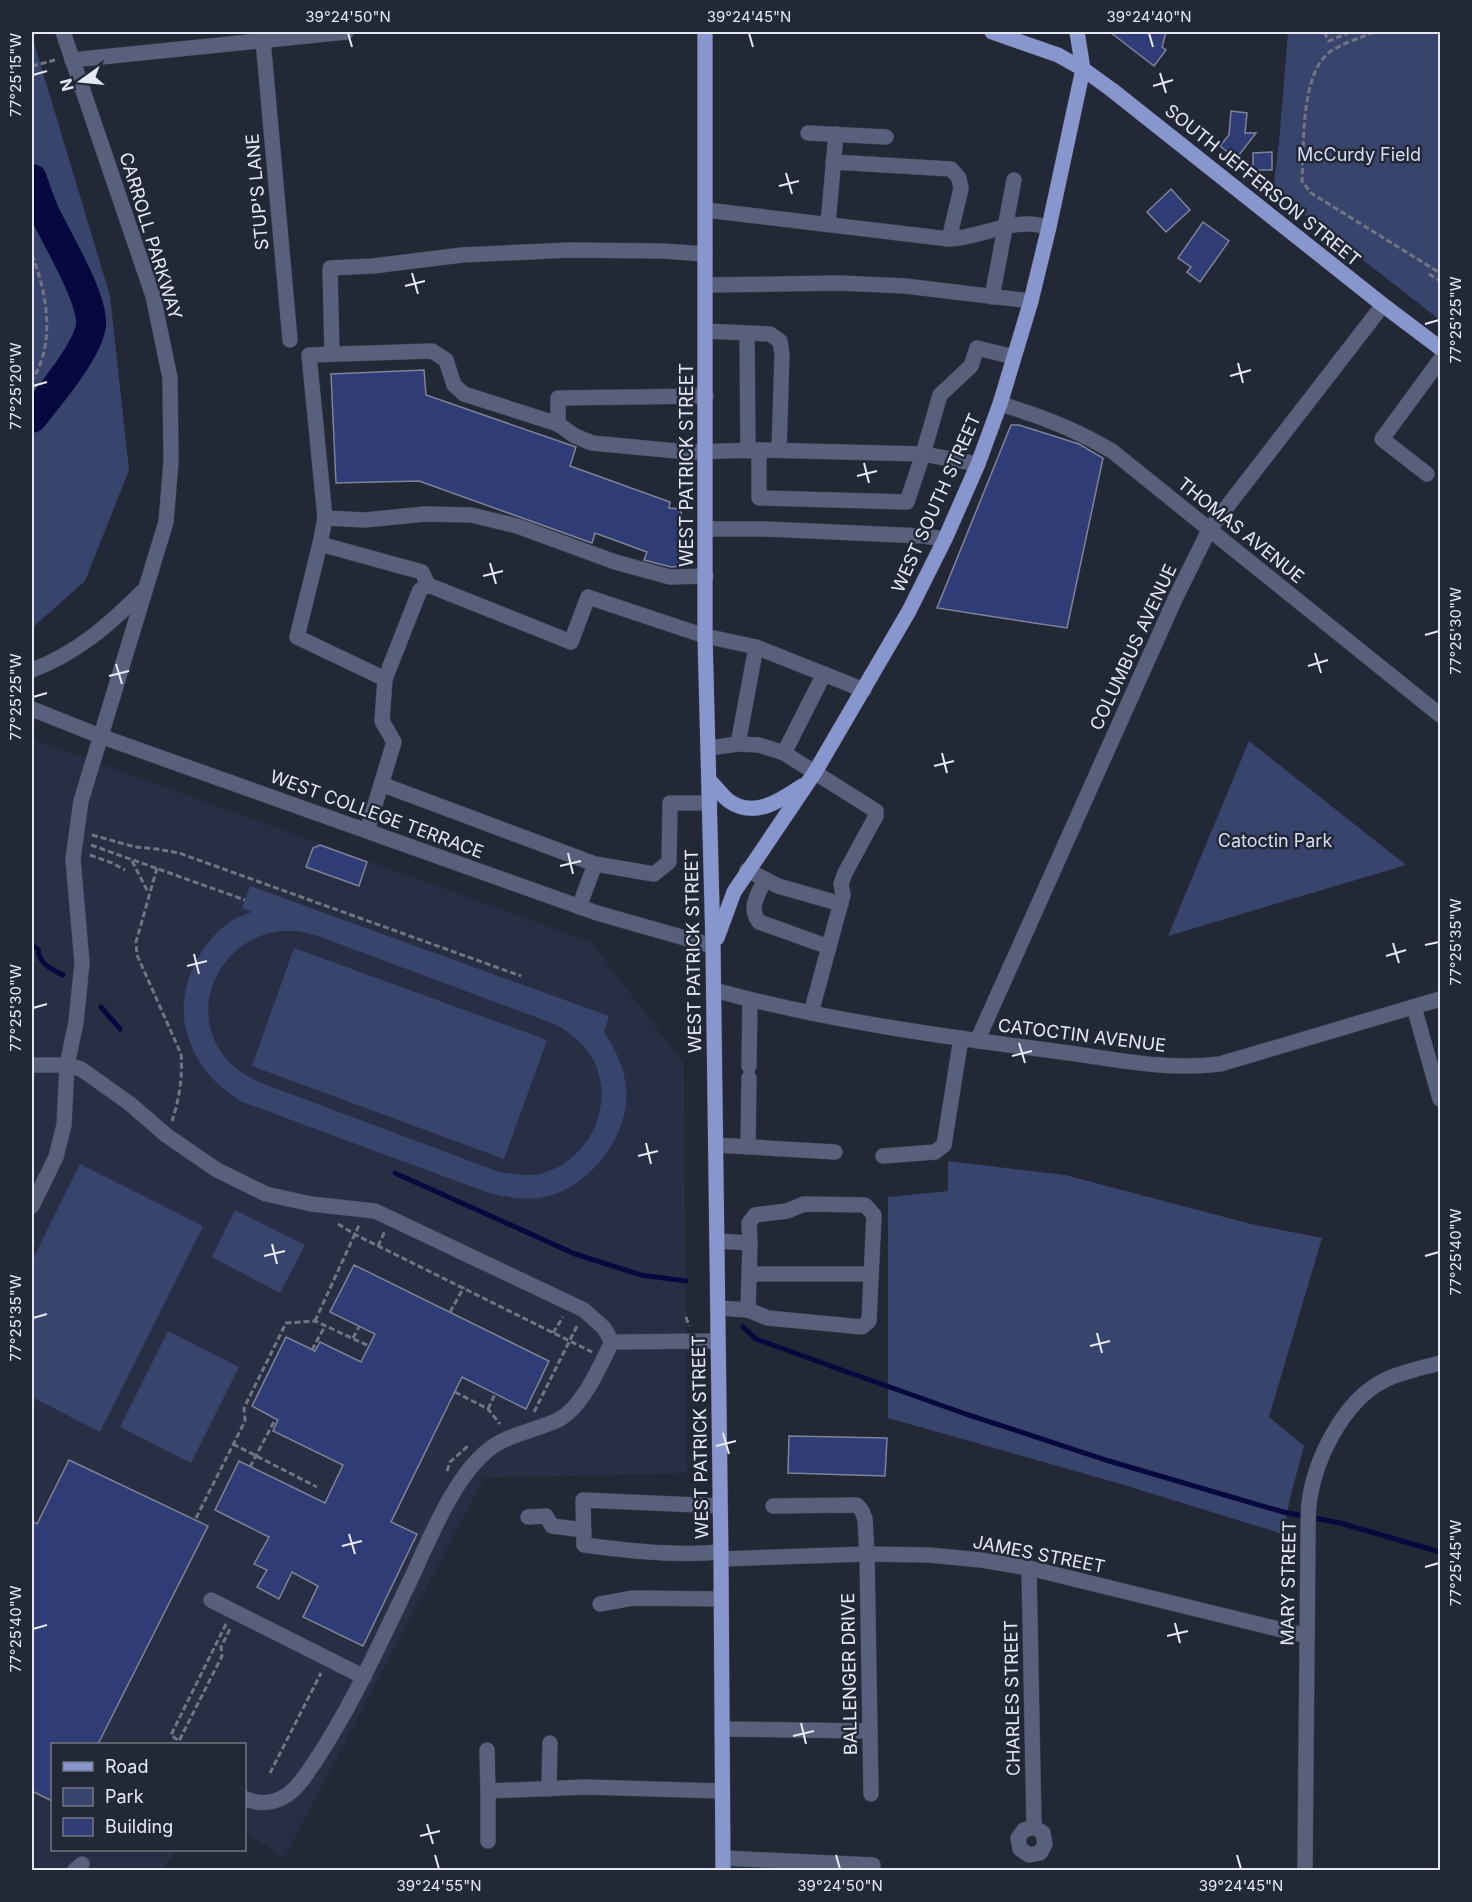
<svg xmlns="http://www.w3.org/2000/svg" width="1472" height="1902" viewBox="0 0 1472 1902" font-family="Inter,sans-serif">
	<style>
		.built { fill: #282f44 }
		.green { fill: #39446d; fill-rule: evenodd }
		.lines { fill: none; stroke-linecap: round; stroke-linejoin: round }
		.stream { stroke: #07083d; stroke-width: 5 }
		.river { stroke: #07083d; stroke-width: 30 }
		.building { fill: #2f3c75; stroke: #7e8497; stroke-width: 1.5 }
		.minor-casing { stroke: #3e4351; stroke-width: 16 }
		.major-casing { stroke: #3e4351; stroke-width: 16 }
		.path { stroke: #717583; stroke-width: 3; stroke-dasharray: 6 3; stroke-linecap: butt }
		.minor { stroke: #58607b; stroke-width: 15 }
		.major { stroke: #8797ce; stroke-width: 15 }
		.ticks { fill: none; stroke: #e6e9f4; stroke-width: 2 }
		.labels { text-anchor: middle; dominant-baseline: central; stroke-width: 5; stroke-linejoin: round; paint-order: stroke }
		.park-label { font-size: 18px; fill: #d8def0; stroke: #232837 }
		.street-label { font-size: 18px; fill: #e6e9f4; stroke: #232837 }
		.neatline { fill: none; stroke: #e6e9f4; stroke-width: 2 }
		.ticks-label { font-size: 15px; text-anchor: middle; fill: #e6e9f4 }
	</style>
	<rect width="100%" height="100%" fill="#232837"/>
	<path class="built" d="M32 739 591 942 684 1064 687 1473 484 1478 284 1858 245 1832 244 1744H52V1850H177L162 1870H32Z"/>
	<g class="green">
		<path d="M1288 32H1440V320L1273 190 1279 143Z"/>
		<path d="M32 36 110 296 129 470 85 581 32 628Z"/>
		<path d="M1249 741 1406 865 1168 936Z"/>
		<path d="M250 886 609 1016 604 1032C615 1048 624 1067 626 1087 631 1134 590 1188 544 1197 525 1201 508 1197 489 1193L240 1101C228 1092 215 1083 206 1071 195 1057 185 1034 184 1016 181 980 203 940 231 921 237 917 245 915 252 912L242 908ZM280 931H299L318 936 557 1025C570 1033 583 1042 591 1056 618 1101 591 1161 540 1174 527 1177 512 1173 499 1172L256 1081C243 1074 229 1065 221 1052 188 1003 223 938 280 931Z"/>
		<path d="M294 948 547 1040 504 1159 252 1066Z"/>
		<path d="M948 1161 1065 1175 1251 1224 1322 1238 1269 1417 1304 1446 1290 1498 1283 1534 1121 1484 888 1418V1197L948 1191Z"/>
		<path d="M80 1164 203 1226 100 1432 32 1397V1261Z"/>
		<path d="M235 1210 305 1245 280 1293 212 1257Z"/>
		<path d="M168 1331 239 1367 191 1463 120 1427Z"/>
	</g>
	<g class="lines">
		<g class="stream">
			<path d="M32 945 38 949C39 964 51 969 63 975"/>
			<path d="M101 1007 120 1029"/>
			<path d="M395 1173 575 1254 641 1275 686 1281"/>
			<path d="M743 1327 756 1339 836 1368 963 1413 1109 1461 1283 1512 1340 1523 1440 1552"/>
		</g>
		<path class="river" d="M32 179C36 191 40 203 45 214 57 239 93 298 91 325 88 351 48 397 32 418"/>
	</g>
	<g class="building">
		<path d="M1110 32H1166L1162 47 1166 50 1154 66Z"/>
		<path d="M1231 111 1247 113 1245 133H1256L1236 159 1220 146 1229 135Z"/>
		<path d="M1272 152V170H1253V153Z"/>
		<path d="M1171 189 1190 210 1166 232 1147 212Z"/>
		<path d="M1203 222 1229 241 1200 282 1187 272 1191 267 1178 258Z"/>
		<path d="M424 370 426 395 576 447 570 466 670 502 669 508 681 509 684 566 671 567 644 560 647 552 595 533 592 543 419 481 336 483 331 374Z"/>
		<path d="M1011 425H1019L1079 444 1103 458 1067 628 937 608Z"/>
		<path d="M320 845 367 862 359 886 306 867 313 848Z"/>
		<path d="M354 1265 549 1361 526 1409 462 1377 391 1522 417 1534 363 1646 303 1617 318 1586 292 1572 279 1599 257 1587 267 1570 254 1564 269 1537 215 1510 239 1461 325 1503 343 1465 273 1431 278 1420 252 1406 286 1337 315 1351 320 1342 361 1362 375 1334 330 1312Z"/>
		<path d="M789 1436 887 1438 885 1476 788 1473Z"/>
		<path d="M69 1460 208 1526 98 1744H52V1801L32 1791V1521L37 1524Z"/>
	</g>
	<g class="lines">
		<defs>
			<g id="minor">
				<path d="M263 40 290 340"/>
				<path d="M72 60 346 32"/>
				<path d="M808 133 886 137"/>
				<path d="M833 162 951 169 959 178 961 189 949 239"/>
				<path d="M706 210 949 239C977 238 1002 223 1030 224 1036 224 1042 226 1049 227"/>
				<path d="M828 224 836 134"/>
				<path d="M706 285 839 283 905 286 1031 301"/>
				<path d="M992 297 1014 180"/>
				<path d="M706 331 747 333 748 451"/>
				<path d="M747 333 770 334 780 341 782 355 779 450"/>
				<path d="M332 354 330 268 373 266 462 255 570 250 663 251 705 254"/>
				<path d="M706 396 558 398V424L575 436 592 443 688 452 759 450 923 454 978 464"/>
				<path d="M1000 404C1039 415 1077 430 1112 451L1440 715"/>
				<path d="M558 424 464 394 454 385 446 360 432 351 309 355 325 518 365 520 425 514 471 515 517 526 615 562 670 577 706 576"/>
				<path d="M759 450V498L907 502 923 454 940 395 971 366 977 348 1014 357"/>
				<path d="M1427 474 1382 439 1440 360"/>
				<path d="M325 518 320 544 297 637 385 679 382 721 394 742 367 831"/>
				<path d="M705 529H766L923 536 945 539"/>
				<path d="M320 544 422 572 428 585"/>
				<path d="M32 670C76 654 110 624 143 591"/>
				<path d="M385 679 420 590 428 585 571 642 588 597 705 636 756 647 864 690"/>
				<path d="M32 709 100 736 597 913 713 946"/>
				<path d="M738 744 759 745 784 753 876 811V816L845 873 841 884 843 895 811 1013"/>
				<path d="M709 748 738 744 756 647"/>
				<path d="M784 753 824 674"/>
				<path d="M381 784 595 864 579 907"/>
				<path d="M595 864 654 874 669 862 670 803H710"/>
				<path d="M747 870 778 886 841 904"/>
				<path d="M765 879C758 895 748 907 759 922L829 947"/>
				<path d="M714 990C828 1021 946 1037 1062 1052 1114 1059 1168 1071 1220 1064L1440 999"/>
				<path d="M1414 1007 1440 1099"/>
				<path d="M977 1041 1176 597 1209 530 1383 305"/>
				<path d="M32 1065H67L81 1069 129 1103 166 1135 217 1170 266 1194 311 1204 375 1211 584 1310 604 1328 612 1342"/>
				<path d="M749 1066 750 1000"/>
				<path d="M716 1145 835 1152"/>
				<path d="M748 1147 749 1078"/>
				<path d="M883 1156 935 1152 944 1145 961 1038"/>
				<path d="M32 1206 56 1157 64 1125 67 1065 76 1022 82 963 73 859 81 801 166 522 171 462 170 378 153 296 63 32"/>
				<path d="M717 1241 750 1243 748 1310 718 1308"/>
				<path d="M749 1274H871"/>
				<path d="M748 1310 768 1318 862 1327 869 1321 874 1215 865 1205 804 1204 787 1211 755 1215 749 1223 750 1243"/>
				<path d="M612 1342 718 1341"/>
				<path d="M720 1506 583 1500 584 1545C630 1551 675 1556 721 1552"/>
				<path d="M773 1506 857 1505 862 1511 865 1519 867 1554 871 1794"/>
				<path d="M528 1517 546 1516 552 1526 584 1530"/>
				<path d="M721 1559 867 1554 929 1555 981 1560 1029 1568 1307 1636"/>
				<path d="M1029 1568 1034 1827 1043 1833 1045 1844 1040 1853 1029 1855 1020 1849 1018 1838 1024 1830 1034 1827"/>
				<path d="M211 1600 364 1677"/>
				<path d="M600 1604 633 1598 721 1599"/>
				<path d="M722 1729 870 1731"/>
				<path d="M487 1750 488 1791 585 1787 722 1791"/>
				<path d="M549 1789 550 1743"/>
				<path d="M488 1791V1841"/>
				<path d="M244 1798C259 1805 273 1804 287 1795 299 1787 308 1772 316 1760 353 1704 380 1643 409 1583 429 1541 455 1471 495 1445 511 1434 539 1429 558 1420 582 1408 600 1366 612 1342"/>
				<path d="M723 1858 873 1865"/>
				<path d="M75 1870 82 1864"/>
				<path d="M1305 1870 1308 1537C1308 1526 1308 1515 1309 1504 1314 1460 1343 1402 1383 1381 1400 1372 1422 1368 1440 1363"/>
			</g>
			<g id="major">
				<path d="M705 32V636L713 946 721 1559 723 1870"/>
				<path d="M992 32 1058 55 1083 69 1112 90 1383 305 1440 348"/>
				<path d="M710 781C716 787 722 796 729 801 755 819 781 800 802 786"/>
				<path d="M717 938 734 892 815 772 909 611 945 539 978 464 1000 404 1031 301 1049 227 1083 69 1077 32"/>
			</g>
		</defs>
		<use href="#minor" class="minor-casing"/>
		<use href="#major" class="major-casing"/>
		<g class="path">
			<path d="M1324 32 1329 41 1350 32"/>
			<path d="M1374 32C1360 38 1343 43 1331 51 1300 72 1304 147 1302 181L1311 193 1440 273"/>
			<path d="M32 66 55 60"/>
			<path d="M32 255C47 293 56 343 32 380"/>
			<path d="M1429 274 1440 281"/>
			<path d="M92 835 135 847 157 849 179 853 521 976"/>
			<path d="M91 845 245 900"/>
			<path d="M90 855 112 863 125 870"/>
			<path d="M132 861 148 892"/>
			<path d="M157 868 136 942 137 955 181 1054C183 1077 179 1100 172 1121"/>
			<path d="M338 1224 356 1235 592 1352"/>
			<path d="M378 1246 385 1231"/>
			<path d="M450 1312 464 1287"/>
			<path d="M686 1317 689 1326"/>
			<path d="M315 1321 360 1223"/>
			<path d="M553 1333 563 1317"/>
			<path d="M353 1338 359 1327"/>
			<path d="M312 1350 325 1326"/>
			<path d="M455 1392 488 1409 500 1424"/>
			<path d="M488 1409 495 1394"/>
			<path d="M534 1412 578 1324"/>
			<path d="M233 1444 317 1487"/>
			<path d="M250 1467 276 1418"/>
			<path d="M447 1471 450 1462 469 1445"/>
			<path d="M196 1518 245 1421 244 1408 286 1323 315 1321 369 1346"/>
			<path d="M226 1624 171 1735 179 1741 222 1656 221 1647 231 1627"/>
			<path d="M270 1773 321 1673"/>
		</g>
		<use href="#minor" class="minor"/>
		<use href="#major" class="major"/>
	</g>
	<path class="ticks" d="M348 33 352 47M749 33 753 47M1149 33 1153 47M1160 73 1166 93M33 75 47 71M1153 86 1173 80M786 173 792 194M779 186 799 181M412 273 418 294M405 286 425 281M1425 324 1439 320M1238 363 1243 383M1230 376 1251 370M33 386 47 382M864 463 869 483M857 476 877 471M490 563 496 584M483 576 503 571M1425 635 1439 631M1315 653 1321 673M116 664 122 684M1308 666 1328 660M109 676 129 671M33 697 47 693M942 753 947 773M934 766 954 761M568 853 573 874M560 866 581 861M1393 943 1399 963M1425 945 1439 942M194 954 199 974M1386 956 1406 950M187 966 207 961M33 1008 47 1004M1019 1043 1025 1063M1012 1056 1032 1051M646 1143 651 1164M638 1156 658 1151M272 1244 277 1264M264 1256 285 1251M1425 1256 1439 1252M33 1318 47 1314M1097 1333 1102 1353M1090 1346 1110 1341M723 1433 729 1454M716 1446 736 1441M349 1534 355 1554M342 1546 362 1541M1425 1567 1439 1563M1175 1623 1180 1643M33 1629 47 1625M1167 1636 1188 1631M801 1723 806 1744M793 1736 814 1731M427 1824 433 1844M420 1836 440 1831M435 1855 439 1869M836 1855 840 1869M1237 1855 1241 1869"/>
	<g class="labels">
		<g class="park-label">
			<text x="1359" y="154">McCurdy Field</text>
			<text x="1275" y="840">Catoctin Park</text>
		</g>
		<g class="street-label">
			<text transform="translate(1263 185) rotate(39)">SOUTH JEFFERSON STREET</text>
			<text transform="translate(257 192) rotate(-95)">STUP'S LANE</text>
			<text transform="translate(151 236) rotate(73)">CARROLL PARKWAY</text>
			<text transform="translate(686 465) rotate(-90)">WEST PATRICK STREET</text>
			<text transform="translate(936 503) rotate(-66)">WEST SOUTH STREET</text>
			<text transform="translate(1241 530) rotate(39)">THOMAS AVENUE</text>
			<text transform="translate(1133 647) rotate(-65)">COLUMBUS AVENUE</text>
			<text transform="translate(377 814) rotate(20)">WEST COLLEGE TERRACE</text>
			<text transform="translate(693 951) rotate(-91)">WEST PATRICK STREET</text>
			<text transform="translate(1082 1035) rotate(7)">CATOCTIN AVENUE</text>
			<text transform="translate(700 1437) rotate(-91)">WEST PATRICK STREET</text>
			<text transform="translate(1039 1554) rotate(11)">JAMES STREET</text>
			<text transform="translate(1288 1583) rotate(-89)">MARY STREET</text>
			<text transform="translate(849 1674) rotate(-91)">BALLENGER DRIVE</text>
			<text transform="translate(1012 1698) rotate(-91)">CHARLES STREET</text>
		</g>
	</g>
	<rect width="1472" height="1902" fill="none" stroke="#232837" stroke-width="66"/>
	<rect x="51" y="1743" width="195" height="108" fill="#232837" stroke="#717583" stroke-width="1.5"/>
	<rect x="63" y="1762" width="30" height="9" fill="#8797ce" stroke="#717583" stroke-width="1.5"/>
	<text x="105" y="1773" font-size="18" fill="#e6e9f4">Road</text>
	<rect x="63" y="1788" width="30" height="18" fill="#39446d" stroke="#717583" stroke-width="1.5"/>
	<text x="105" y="1803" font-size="18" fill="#e6e9f4">Park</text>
	<rect x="63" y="1818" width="30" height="18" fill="#2f3c75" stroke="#717583" stroke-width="1.5"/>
	<text x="105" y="1833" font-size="18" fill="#e6e9f4">Building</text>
	<g transform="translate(81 81) rotate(255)" stroke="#232837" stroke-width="4.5" paint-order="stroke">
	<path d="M0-4.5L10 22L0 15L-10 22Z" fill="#e6e9f4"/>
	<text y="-9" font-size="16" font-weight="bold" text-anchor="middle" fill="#e6e9f4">N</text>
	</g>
	<rect x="33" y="33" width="1406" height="1836" class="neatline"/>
	<g class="ticks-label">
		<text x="348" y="22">39°24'50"N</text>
		<text x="749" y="22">39°24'45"N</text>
		<text x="1149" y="22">39°24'40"N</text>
		<text transform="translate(16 75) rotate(-90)" y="5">77°25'15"W</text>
		<text transform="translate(1456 320) rotate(-90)" y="5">77°25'25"W</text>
		<text transform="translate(16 386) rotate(-90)" y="5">77°25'20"W</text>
		<text transform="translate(1456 631) rotate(-90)" y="5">77°25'30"W</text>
		<text transform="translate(16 697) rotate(-90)" y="5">77°25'25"W</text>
		<text transform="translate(1456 942) rotate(-90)" y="5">77°25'35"W</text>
		<text transform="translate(16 1008) rotate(-90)" y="5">77°25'30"W</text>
		<text transform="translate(1456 1252) rotate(-90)" y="5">77°25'40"W</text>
		<text transform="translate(16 1318) rotate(-90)" y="5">77°25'35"W</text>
		<text transform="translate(1456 1563) rotate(-90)" y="5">77°25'45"W</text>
		<text transform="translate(16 1629) rotate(-90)" y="5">77°25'40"W</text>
		<text x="439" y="1891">39°24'55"N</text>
		<text x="840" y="1891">39°24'50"N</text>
		<text x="1241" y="1891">39°24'45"N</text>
	</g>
</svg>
